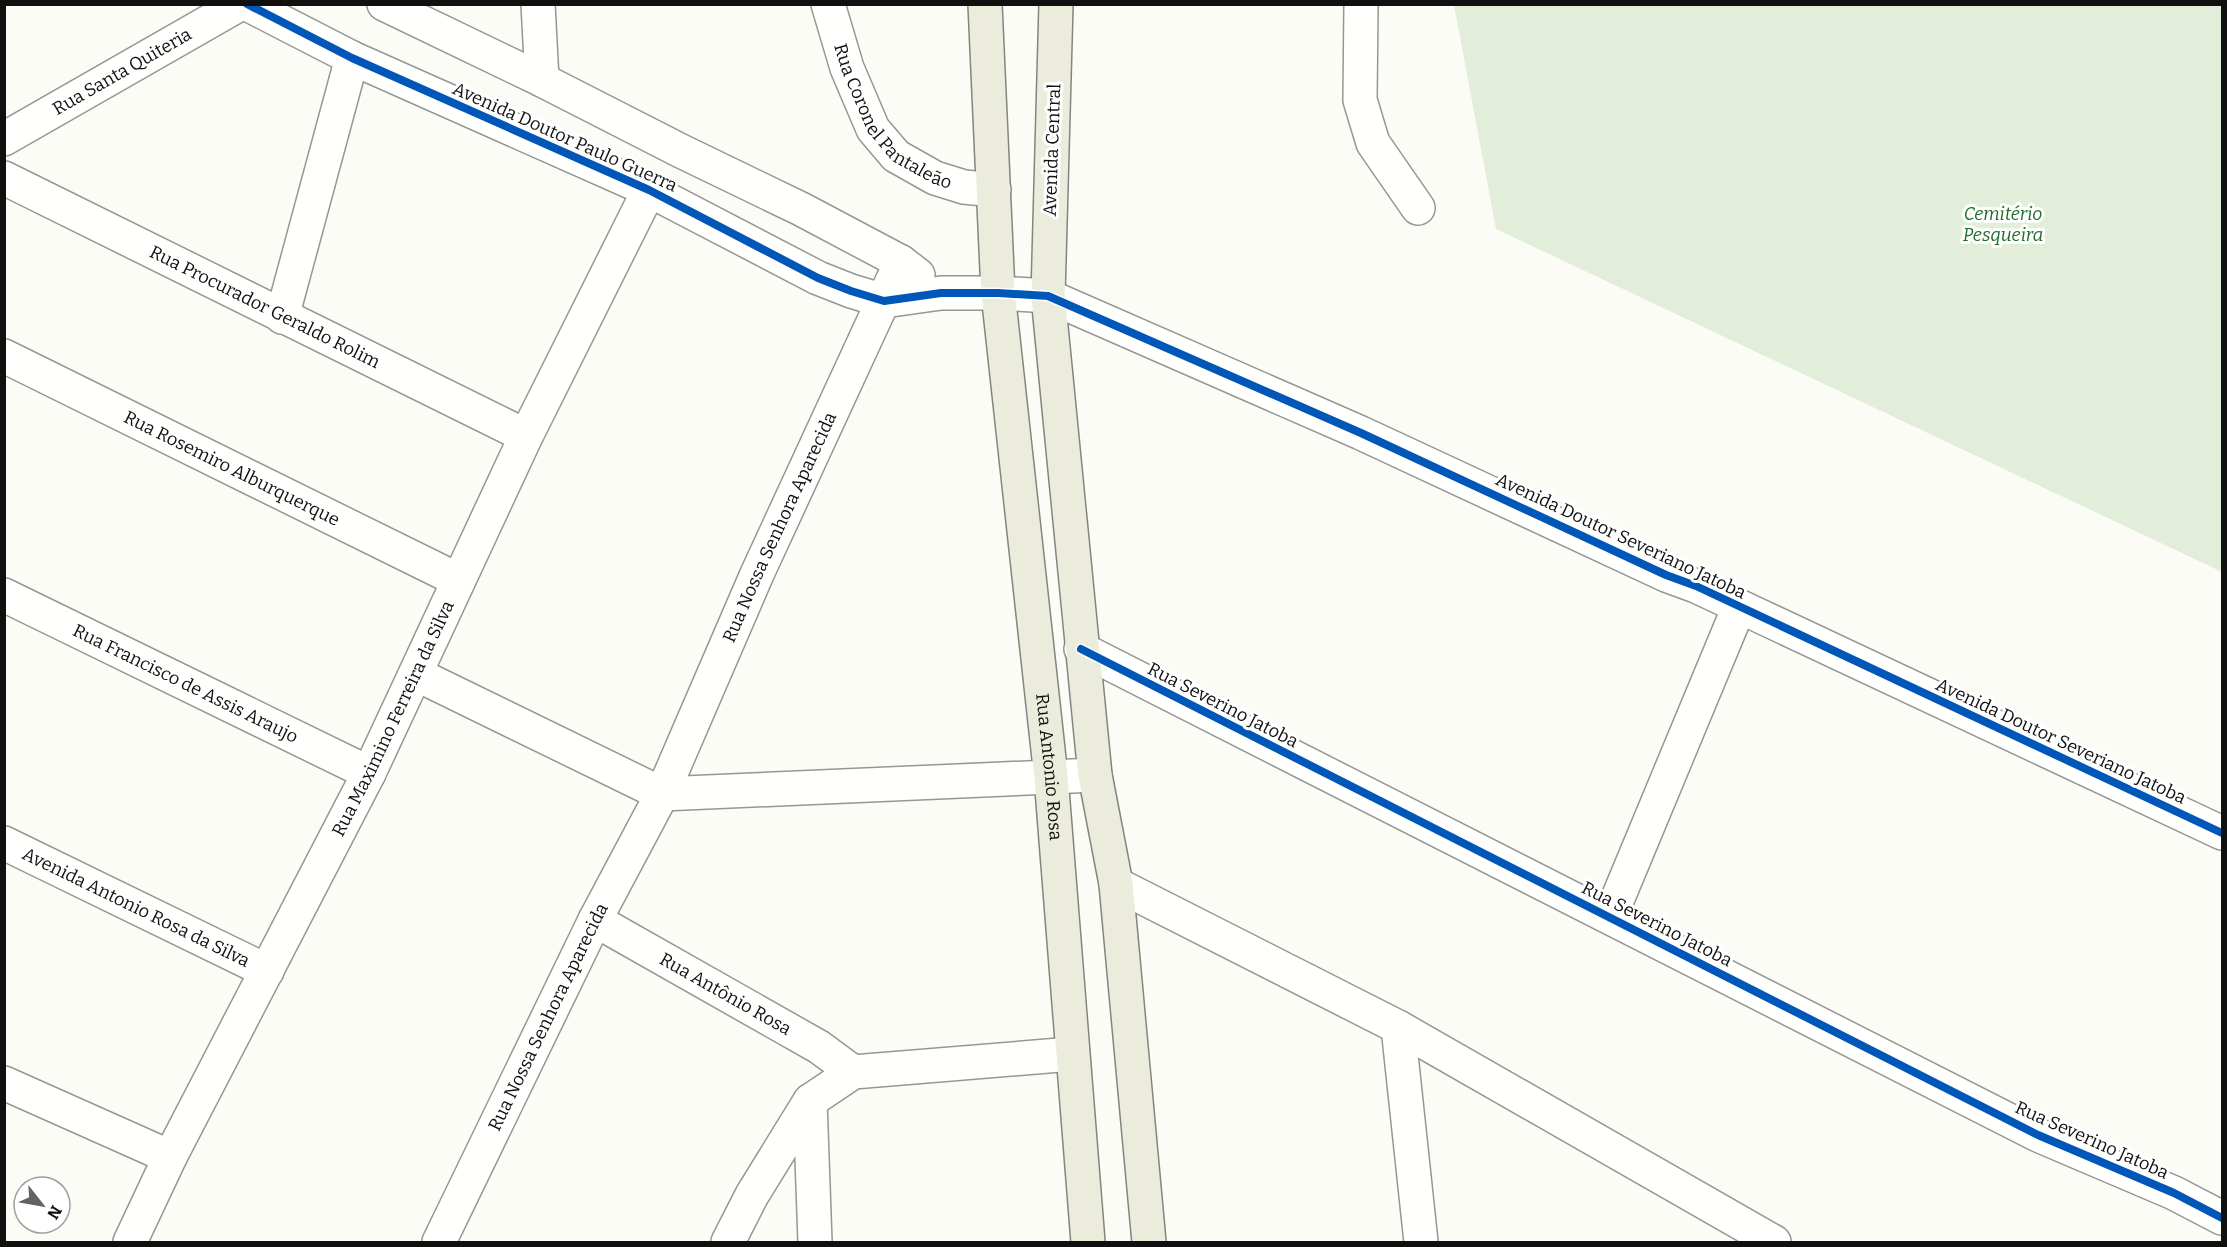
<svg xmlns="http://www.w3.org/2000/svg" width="2227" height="1247" viewBox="0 0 2227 1247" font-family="Bitter,serif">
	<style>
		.cemetery { fill: #e3eeda }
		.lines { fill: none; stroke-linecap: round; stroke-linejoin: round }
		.minor-casing { stroke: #969694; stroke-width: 36 }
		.major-casing { stroke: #848481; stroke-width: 36 }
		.minor { stroke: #fffffe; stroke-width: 33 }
		.major { stroke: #ebecdb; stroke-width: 33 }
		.cycleway-casing { stroke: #fff; stroke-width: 11 }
		.cycleway { stroke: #0057b8; stroke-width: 8 }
		.labels { text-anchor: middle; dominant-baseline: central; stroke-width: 6; stroke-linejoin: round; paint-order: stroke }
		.street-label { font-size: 18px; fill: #101010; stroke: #fff }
		.park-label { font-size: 18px; font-style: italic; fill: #1f6a28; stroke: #fff }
	</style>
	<rect width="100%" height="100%" fill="#fcfcf7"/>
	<path class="cemetery" d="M1454 5H2222V572L1496 229Z"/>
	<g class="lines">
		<defs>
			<g id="minor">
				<path d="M247 4 352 58 649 190 818 278 851 291 884 301 941 293H998L1048 296 1361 433 1666 575 1696 586 2222 833"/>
				<path d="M384 4 542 80 681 151 801 209 901 262 918 275"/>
				<path d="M538 4 542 80"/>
				<path id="s1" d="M828 4 847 68 873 129 896 156 935 178 964 187 994 190"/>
				<path d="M1361 4 1360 100 1373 143 1418 208"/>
				<path id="s2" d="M4 139 240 4"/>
				<path id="s3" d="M4 178 526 436"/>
				<path d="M282 317 352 58"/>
				<path id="s4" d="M4 356 458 580"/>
				<path id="s5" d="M4 595 369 773"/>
				<path d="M1081 649 2038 1135 2174 1193 2222 1218"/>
				<path d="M416 674 662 794 1095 775"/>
				<path id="s6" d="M4 843 267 971"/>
				<path d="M1116 884 1398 1027 1421 1242"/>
				<path d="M1610 917 1739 607"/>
				<path id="s7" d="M595 920 819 1047 853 1072"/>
				<path d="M1398 1027 1774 1242"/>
				<path d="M4 1083 170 1157"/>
				<path d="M810 1101 815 1242"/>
				<path id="s8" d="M130 1242 170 1157 369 773 526 436 649 190"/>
				<path id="s9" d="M439 1242 595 920 662 794 757 574 901 262"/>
				<path d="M728 1242 752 1195 810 1101 853 1072 1072 1054"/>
			</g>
			<g id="major">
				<path id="s10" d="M985 4 998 293 1051 777 1088 1242"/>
				<path d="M1056 4 1048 296 1095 775 1116 884 1149 1242"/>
			</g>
		</defs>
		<use href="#minor" class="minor-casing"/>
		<use href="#major" class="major-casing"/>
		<use href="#minor" class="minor"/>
		<use href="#major" class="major"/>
		<defs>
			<g id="cycleway">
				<path d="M247 4 352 58 649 190 818 278 851 291 884 301 941 293H998L1048 296 1361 433 1666 575 1696 586 2222 833"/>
				<path d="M1081 649 2038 1135 2174 1193 2222 1218"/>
			</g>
		</defs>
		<use href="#cycleway" class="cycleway-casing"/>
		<use href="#cycleway" class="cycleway"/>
	</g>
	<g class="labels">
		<g class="street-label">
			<text stroke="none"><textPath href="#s2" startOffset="136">Rua Santa Quiteria</textPath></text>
			<text stroke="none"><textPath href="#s1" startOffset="136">Rua Coronel Pantaleão</textPath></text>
			<text transform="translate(565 137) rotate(24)">Avenida Doutor Paulo Guerra</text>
			<text transform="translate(1052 150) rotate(-88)">Avenida Central</text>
			<text stroke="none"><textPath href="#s3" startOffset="291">Rua Procurador Geraldo Rolim</textPath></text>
			<text stroke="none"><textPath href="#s4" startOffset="254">Rua Rosemiro Alburquerque</textPath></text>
			<text stroke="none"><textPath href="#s9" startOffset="792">Rua Nossa Senhora Aparecida</textPath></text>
			<text transform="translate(1621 536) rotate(25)">Avenida Doutor Severiano Jatoba</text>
			<text stroke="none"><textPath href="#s5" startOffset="202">Rua Francisco de Assis Araujo</textPath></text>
			<text transform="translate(1223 705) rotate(27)">Rua Severino Jatoba</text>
			<text stroke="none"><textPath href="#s8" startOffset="586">Rua Maximino Ferreira da Silva</textPath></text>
			<text transform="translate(2061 741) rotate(25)">Avenida Doutor Severiano Jatoba</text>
			<text stroke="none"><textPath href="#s10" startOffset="766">Rua Antonio Rosa</textPath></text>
			<text stroke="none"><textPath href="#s6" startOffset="147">Avenida Antonio Rosa da Silva</textPath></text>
			<text transform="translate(1657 924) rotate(27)">Rua Severino Jatoba</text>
			<text stroke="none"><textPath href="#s7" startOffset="150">Rua Antônio Rosa</textPath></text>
			<text stroke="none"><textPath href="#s9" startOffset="250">Rua Nossa Senhora Aparecida</textPath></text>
			<text transform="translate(2092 1140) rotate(24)">Rua Severino Jatoba</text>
		</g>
		<g class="park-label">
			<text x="2003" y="214">Cemitério<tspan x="2003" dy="21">Pesqueira</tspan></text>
		</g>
	</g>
	<rect width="2227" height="1247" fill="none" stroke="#101010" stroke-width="12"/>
	<g transform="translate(42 1205) rotate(121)"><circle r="28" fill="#ffffff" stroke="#9f9f9f" stroke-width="1.5"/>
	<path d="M0-4.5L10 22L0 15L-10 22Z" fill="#636361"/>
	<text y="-9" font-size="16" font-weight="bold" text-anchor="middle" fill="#101010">N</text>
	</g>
</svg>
